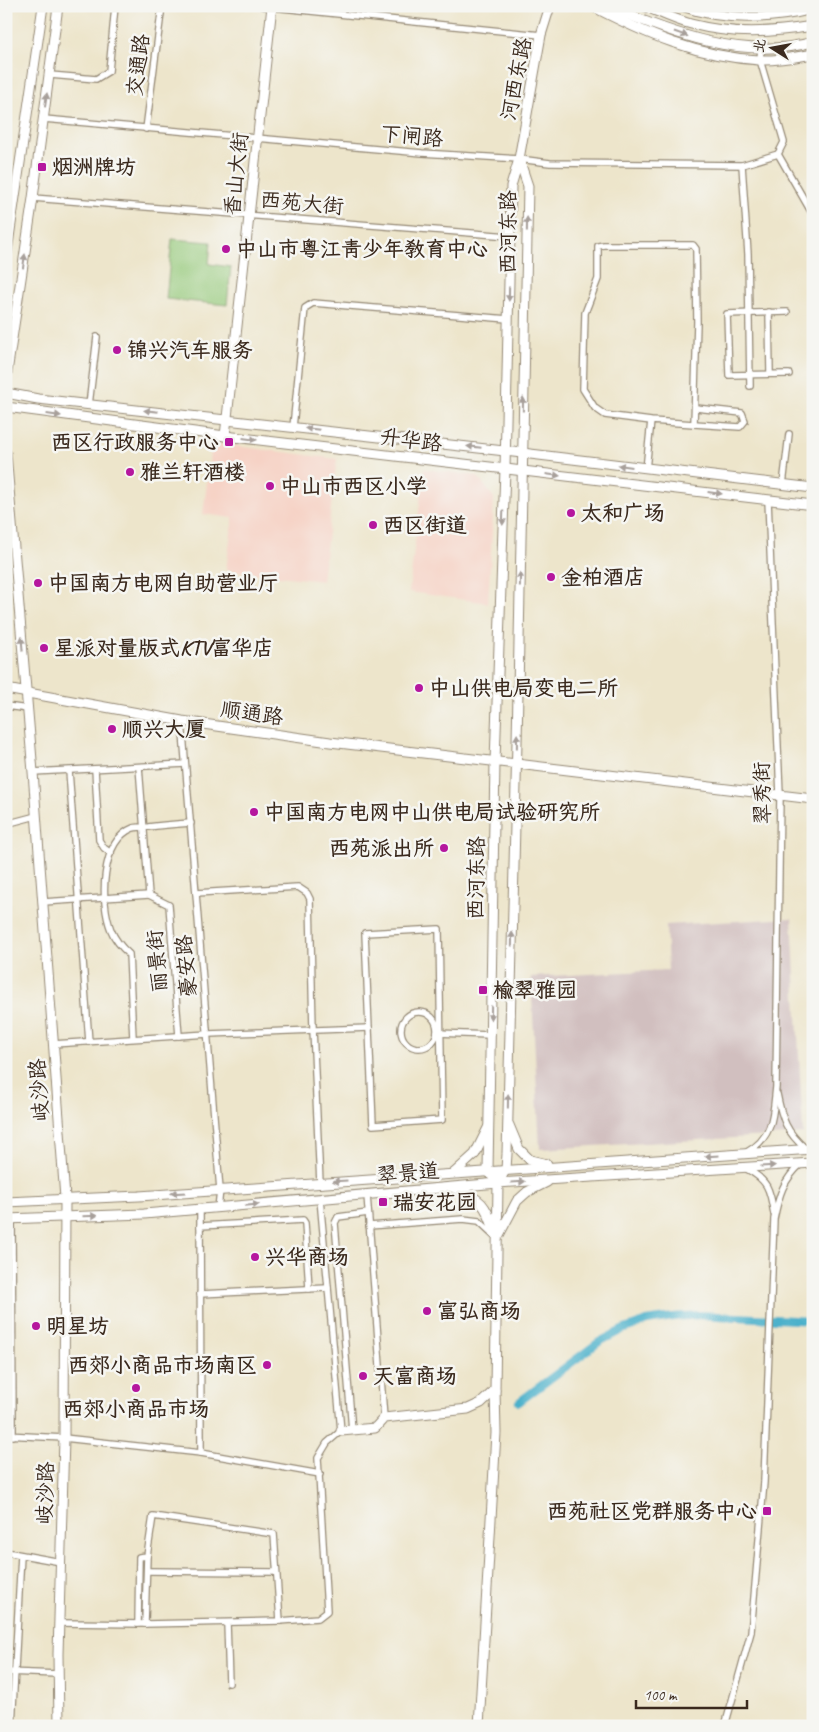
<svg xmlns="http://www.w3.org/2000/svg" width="819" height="1732" viewBox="0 0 819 1732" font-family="Caveat,'LXGW WenKai TC',sans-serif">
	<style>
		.built { fill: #f6d2c5 }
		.industrial { fill: #d1bfbf }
		.green { fill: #95c97a; stroke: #687a4c }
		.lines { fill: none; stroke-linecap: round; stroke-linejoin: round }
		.canal { stroke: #4cb1cb; stroke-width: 8 }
		.street-casing { stroke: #948874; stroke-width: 8 }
		.secondary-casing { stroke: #948874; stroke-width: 11 }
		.street { stroke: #fff; stroke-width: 5.5 }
		.secondary { stroke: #fff; stroke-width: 9 }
		.oneway { fill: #a79f9a }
		.poi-dot { fill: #b5179e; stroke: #f6f6f2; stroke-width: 2 }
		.labels { text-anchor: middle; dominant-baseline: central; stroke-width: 5; stroke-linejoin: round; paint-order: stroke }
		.street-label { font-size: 21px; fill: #3b2a1e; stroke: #f6f6f2 }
		.poi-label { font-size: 21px; font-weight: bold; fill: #3b2a1e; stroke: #f6f6f2; text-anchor: start }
	</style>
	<rect width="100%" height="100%" fill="#f6f6f2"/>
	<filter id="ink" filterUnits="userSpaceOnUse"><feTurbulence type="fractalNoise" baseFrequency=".02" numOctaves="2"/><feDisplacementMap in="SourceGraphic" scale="10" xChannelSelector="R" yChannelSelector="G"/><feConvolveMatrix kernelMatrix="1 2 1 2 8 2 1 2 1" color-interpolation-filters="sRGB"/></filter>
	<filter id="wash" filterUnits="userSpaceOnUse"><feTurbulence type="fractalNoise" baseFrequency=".0096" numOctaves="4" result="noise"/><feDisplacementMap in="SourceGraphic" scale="20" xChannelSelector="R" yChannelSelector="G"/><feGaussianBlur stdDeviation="1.12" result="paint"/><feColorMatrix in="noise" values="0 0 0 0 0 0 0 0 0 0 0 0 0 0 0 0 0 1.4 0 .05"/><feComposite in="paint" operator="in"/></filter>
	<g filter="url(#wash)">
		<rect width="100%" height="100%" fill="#ede5cb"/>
		<g class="built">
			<path d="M212 443 337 459 322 581 226 570 233 518 203 514Z"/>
			<path d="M424 469 477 476 494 498 488 603 409 592Z"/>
		</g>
		<path class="industrial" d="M792 918 803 1134 540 1149 531 977 668 970 666 925Z"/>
		<path class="green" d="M172 239 211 242 209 264 231 267 227 305 166 299Z"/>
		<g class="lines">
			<path class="canal" d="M519 1402 599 1342 622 1330 647 1321 673 1317 699 1315 813 1321"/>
		</g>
	</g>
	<g filter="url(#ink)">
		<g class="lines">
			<defs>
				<g id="street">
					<path d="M262 6 541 35"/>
					<path d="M761 48 760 60 784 142 778 154"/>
					<path d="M50 75 96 79 109 71 115 6"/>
					<path d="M44 119 422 153 519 159 550 163 742 165 778 154"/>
					<path d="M146 129 162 6"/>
					<path d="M778 154 813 215"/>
					<path d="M742 165 748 254 750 386"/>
					<path d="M33 198 509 236"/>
					<path d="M769 312 770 374"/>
					<path d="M787 312 727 314 729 375 789 374"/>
					<path d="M89 405 97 337"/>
					<path d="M694 424 740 427 745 421 742 413 696 408"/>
					<path d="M293 427 305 308 313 303 508 319"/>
					<path d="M646 469 651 421 605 415 595 408 583 389 585 313 598 279V246L604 245H693L696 249 697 322 694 424 651 421"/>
					<path d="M783 485 789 434"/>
					<path d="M6 706 28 709"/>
					<path d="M182 721 220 1190 218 1208"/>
					<path d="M139 767 149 895 169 905 179 1036"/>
					<path d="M95 769 99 840 104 848 111 853"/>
					<path d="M69 771 89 1042"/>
					<path d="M33 772 185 764"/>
					<path d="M6 824 36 816"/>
					<path d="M196 893 298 887 307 893 310 899 313 1029 320 1183"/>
					<path d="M43 902 149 895"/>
					<path d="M439 929 442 1120 373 1125 365 933Z"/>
					<circle cx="419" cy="1030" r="18"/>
					<path d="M437 1033 490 1035"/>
					<path d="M133 1038 129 954C121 947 115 940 111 930 100 902 100 841 133 828 137 827 143 827 148 827 162 825 176 824 191 823"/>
					<path d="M53 1044 208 1034 369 1028"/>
					<path d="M777 1094C782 1119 786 1132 806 1149"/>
					<path d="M747 1152C774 1137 773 1114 776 1087L780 795 768 500"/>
					<path d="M745 1168C768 1180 770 1189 774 1214"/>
					<path d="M367 1195 384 1418"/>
					<path d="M200 1209 201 1453"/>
					<path d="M12 1218 13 1436"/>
					<path d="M200 1226 303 1220 305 1223 309 1289"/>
					<path d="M369 1226 463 1219 479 1221 494 1235"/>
					<path d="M200 1294 328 1288"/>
					<path d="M352 1430 335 1223 338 1217 368 1213"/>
					<path d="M6 1435 64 1438 201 1453 320 1474"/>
					<path d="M6 1552 61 1562"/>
					<path d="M147 1571 276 1572"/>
					<path d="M59 1623 145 1624 280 1621 318 1618 327 1611 318 1458 327 1443 341 1431 320 1199"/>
					<path d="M227 1623 229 1683"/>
					<path d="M138 1624 139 1557 147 1556 153 1516 274 1534 280 1621"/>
					<path d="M145 1624 147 1556"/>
					<path d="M6 1672 58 1674"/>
					<path d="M12 1726 21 1555"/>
					<path d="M725 1726 751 1632 764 1482 774 1219C779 1195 783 1180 801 1164"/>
				</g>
				<g id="secondary">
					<path d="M592 6C645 34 699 57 759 60 777 61 796 57 813 54"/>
					<path d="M607 6C671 33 743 61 813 42"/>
					<path d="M644 6C659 12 675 20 691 24 734 35 769 33 813 26"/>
					<path d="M682 6C723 21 771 20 813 9"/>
					<path d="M6 258 43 6"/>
					<path d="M6 379 33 198 58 6"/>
					<path d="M6 393 38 399 522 453 813 488"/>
					<path d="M6 407 225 436 813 505"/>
					<path d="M225 436 272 6"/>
					<path d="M6 453 33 772 65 1198 64 1438 58 1654 59 1726"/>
					<path d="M6 689 182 721 330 742 813 799"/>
					<path d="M509 1125 519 1149 530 1160 547 1164"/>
					<path d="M454 1173 475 1154 488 1128"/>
					<path d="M498 1183 488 1171 495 762 505 469 511 186 519 159 541 35 550 6"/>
					<path d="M454 1188C484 1201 484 1202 495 1232"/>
					<path d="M6 1202 139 1196 813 1149"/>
					<path d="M6 1219 144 1214 498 1183 813 1163"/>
					<path d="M499 1235 517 1201 527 1192 547 1182"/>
					<path d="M341 1431 375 1428 384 1418 468 1409 481 1403 495 1390"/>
					<path d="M479 1726 496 1433 495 1390 498 1183 506 1169 507 1154 517 742 528 186 519 159"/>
				</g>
			</defs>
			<use href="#street" class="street-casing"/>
			<use href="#secondary" class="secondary-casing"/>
			<use href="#street" class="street"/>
			<use href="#secondary" class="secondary"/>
		</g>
		<defs><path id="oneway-solid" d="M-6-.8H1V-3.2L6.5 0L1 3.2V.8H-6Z" transform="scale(1.25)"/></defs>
		<g class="oneway">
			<use href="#oneway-solid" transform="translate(681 34) rotate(19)"/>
			<use href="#oneway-solid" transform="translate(46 100) rotate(-82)"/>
			<use href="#oneway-solid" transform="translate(527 224) rotate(-89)"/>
			<use href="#oneway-solid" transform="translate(24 261) rotate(-82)"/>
			<use href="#oneway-solid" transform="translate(509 294) rotate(91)"/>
			<use href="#oneway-solid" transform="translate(523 404) rotate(-89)"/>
			<use href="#oneway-solid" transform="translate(151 411) rotate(-174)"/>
			<use href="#oneway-solid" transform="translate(54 415) rotate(7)"/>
			<use href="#oneway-solid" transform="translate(312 429) rotate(-174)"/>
			<use href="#oneway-solid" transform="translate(250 439) rotate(7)"/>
			<use href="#oneway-solid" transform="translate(474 447) rotate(-174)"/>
			<use href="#oneway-solid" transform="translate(625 466) rotate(-173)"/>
			<use href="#oneway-solid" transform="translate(553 475) rotate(7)"/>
			<use href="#oneway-solid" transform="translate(715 493) rotate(7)"/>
			<use href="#oneway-solid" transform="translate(503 518) rotate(92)"/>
			<use href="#oneway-solid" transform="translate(520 579) rotate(-89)"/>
			<use href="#oneway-solid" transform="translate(22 644) rotate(-95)"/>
			<use href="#oneway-solid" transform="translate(517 741) rotate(-89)"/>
			<use href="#oneway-solid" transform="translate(512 939) rotate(-89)"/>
			<use href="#oneway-solid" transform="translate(491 1013) rotate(91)"/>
			<use href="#oneway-solid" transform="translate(508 1101) rotate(-89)"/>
			<use href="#oneway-solid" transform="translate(712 1156) rotate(176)"/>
			<use href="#oneway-solid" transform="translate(768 1166) rotate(-3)"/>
			<use href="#oneway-solid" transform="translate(340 1181) rotate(176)"/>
			<use href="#oneway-solid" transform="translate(518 1182) rotate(-4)"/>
			<use href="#oneway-solid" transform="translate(178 1193) rotate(176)"/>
			<use href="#oneway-solid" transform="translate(252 1205) rotate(-5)"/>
			<use href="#oneway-solid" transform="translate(90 1216) rotate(-2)"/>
		</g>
	</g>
	<g class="poi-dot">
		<rect x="37" y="162" width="10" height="10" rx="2.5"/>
		<circle cx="226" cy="249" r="5"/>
		<circle cx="117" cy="350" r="5"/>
		<rect x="224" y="437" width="10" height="10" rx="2.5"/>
		<circle cx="130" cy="472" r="5"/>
		<circle cx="270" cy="486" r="5"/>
		<circle cx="571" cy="513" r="5"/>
		<circle cx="373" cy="525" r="5"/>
		<circle cx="551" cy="577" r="5"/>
		<circle cx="38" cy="583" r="5"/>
		<circle cx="44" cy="648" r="5"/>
		<circle cx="419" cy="688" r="5"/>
		<circle cx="112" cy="729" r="5"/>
		<circle cx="254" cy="812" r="5"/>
		<circle cx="444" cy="848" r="5"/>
		<rect x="478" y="985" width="10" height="10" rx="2.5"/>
		<rect x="378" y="1197" width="10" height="10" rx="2.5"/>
		<circle cx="255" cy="1257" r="5"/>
		<circle cx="427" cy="1311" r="5"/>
		<circle cx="36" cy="1326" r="5"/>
		<circle cx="267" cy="1365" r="5"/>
		<circle cx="363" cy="1376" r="5"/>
		<circle cx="136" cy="1388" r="5"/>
		<rect x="762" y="1506" width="10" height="10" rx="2.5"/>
	</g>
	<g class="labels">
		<g class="street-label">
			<text transform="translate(138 65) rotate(-83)">交通路</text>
			<text transform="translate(516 79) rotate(-79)">河西东路</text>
			<text transform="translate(412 136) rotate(5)">下闸路</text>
			<text transform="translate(236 174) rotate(-84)">香山大街</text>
			<text transform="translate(302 203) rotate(5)">西苑大街</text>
			<text transform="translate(508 232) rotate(-90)">西河东路</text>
			<text transform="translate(411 440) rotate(7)">升华路</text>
			<text transform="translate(252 713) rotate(8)">顺通路</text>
			<text transform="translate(762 793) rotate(-91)">翠秀街</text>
			<text transform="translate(476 878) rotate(-89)">西河东路</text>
			<text transform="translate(157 961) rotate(-95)">丽景街</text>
			<text transform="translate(186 966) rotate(-95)">豪安路</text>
			<text transform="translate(39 1090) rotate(-94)">岐沙路</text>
			<text transform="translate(408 1173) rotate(-5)">翠景道</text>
			<text transform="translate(45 1493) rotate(-88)">岐沙路</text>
		</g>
		<g class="poi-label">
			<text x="52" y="167">烟洲牌坊</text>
			<text x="236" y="249">中山市粤江青少年教育中心</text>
			<text x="127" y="350">锦兴汽车服务</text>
			<text x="219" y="442" text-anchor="end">西区行政服务中心</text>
			<text x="140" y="472">雅兰轩酒楼</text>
			<text x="280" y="486">中山市西区小学</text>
			<text x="581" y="513">太和广场</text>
			<text x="383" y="525">西区街道</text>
			<text x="561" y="577">金柏酒店</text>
			<text x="48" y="583">中国南方电网自助营业厅</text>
			<text x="54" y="648">星派对量版式KTV富华店</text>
			<text x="429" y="688">中山供电局变电二所</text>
			<text x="122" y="729">顺兴大厦</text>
			<text x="264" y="812">中国南方电网中山供电局试验研究所</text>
			<text x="434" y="848" text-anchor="end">西苑派出所</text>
			<text x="493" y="990">榆翠雅园</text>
			<text x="393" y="1202">瑞安花园</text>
			<text x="265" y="1257">兴华商场</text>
			<text x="437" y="1311">富弘商场</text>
			<text x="46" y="1326">明星坊</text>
			<text x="257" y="1365" text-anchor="end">西郊小商品市场南区</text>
			<text x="373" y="1376">天富商场</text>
			<text x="136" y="1409" text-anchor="middle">西郊小商品市场</text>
			<text x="757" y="1511" text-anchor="end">西苑社区党群服务中心</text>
		</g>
	</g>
	<rect width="819" height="1732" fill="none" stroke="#f6f6f2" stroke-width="25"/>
	<g transform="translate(772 48) rotate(281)" stroke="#f6f6f2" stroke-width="4" paint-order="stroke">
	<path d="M0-4L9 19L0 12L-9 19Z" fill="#3b2a1e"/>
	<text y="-8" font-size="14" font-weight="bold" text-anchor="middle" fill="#3b2a1e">北</text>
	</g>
	<path d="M636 1700v8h111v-8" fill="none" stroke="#3b2a1e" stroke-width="2.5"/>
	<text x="644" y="1700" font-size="15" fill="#3b2a1e" stroke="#f6f6f2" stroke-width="4" paint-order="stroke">100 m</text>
</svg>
